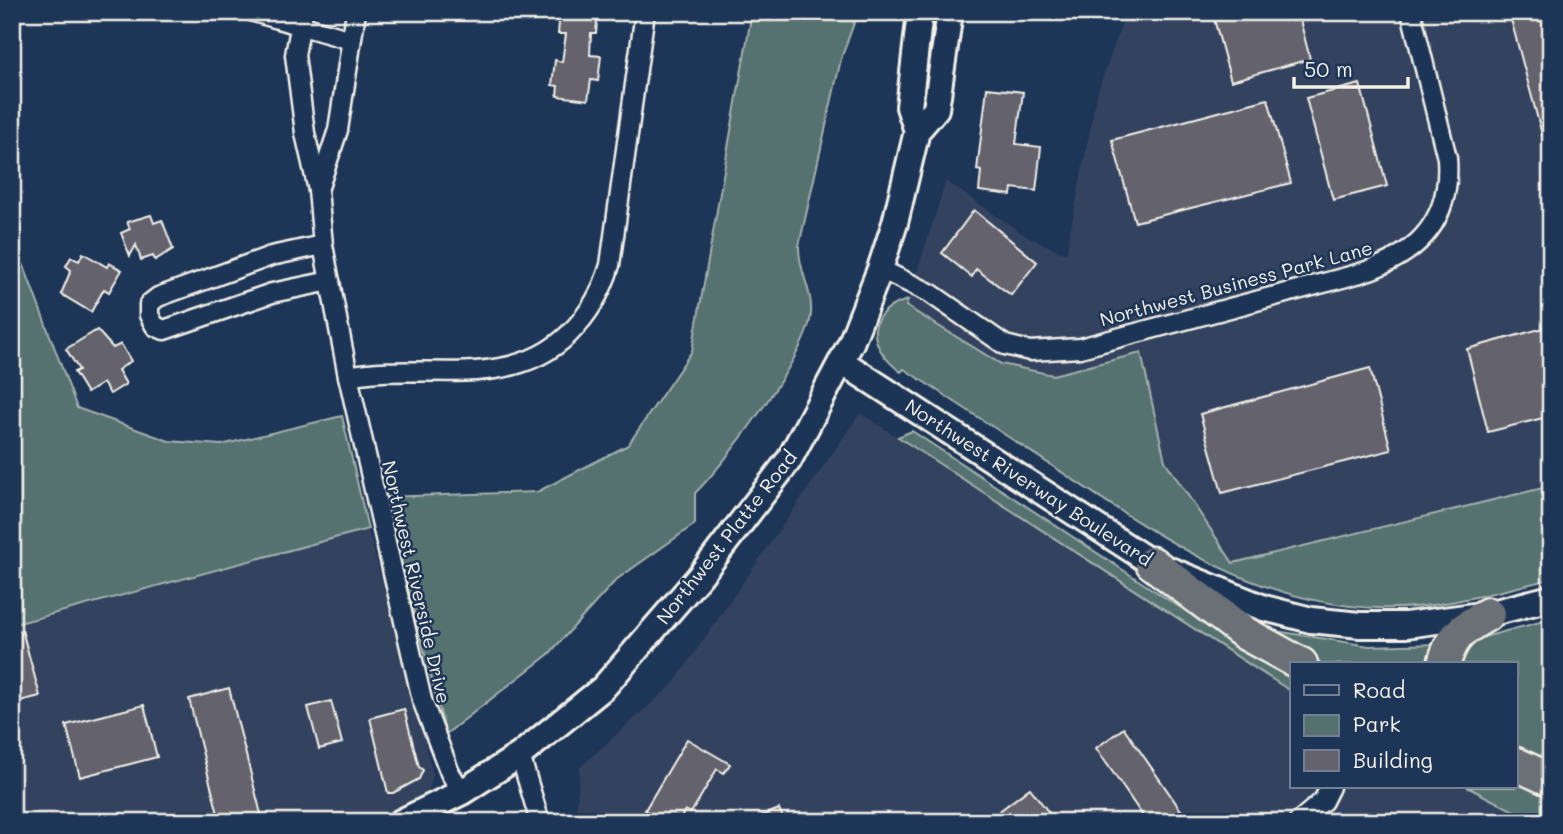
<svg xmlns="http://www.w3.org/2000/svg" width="1563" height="834" viewBox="0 0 1563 834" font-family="Mali,sans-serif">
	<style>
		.built { fill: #32425e }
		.green { fill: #54716f; stroke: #a4b1ac; stroke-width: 2 }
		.building { fill: #63626d; stroke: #f4f1e8; stroke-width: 2 }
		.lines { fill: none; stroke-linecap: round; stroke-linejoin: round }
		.street-casing { stroke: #f4f1e8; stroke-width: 23 }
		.secondary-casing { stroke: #f4f1e8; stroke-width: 30 }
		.highway-casing { stroke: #f4f1e8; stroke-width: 37 }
		.street { stroke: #1d3557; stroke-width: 18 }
		.secondary { stroke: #1d3557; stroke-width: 24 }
		.highway { stroke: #6b6f75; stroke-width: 32 }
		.labels { text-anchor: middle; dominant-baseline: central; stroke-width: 5; stroke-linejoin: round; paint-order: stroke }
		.street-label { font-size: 19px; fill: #f4f1e8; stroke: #1d3557 }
	</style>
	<rect width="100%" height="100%" fill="#1d3557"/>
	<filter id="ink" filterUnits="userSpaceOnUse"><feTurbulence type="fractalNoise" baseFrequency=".0143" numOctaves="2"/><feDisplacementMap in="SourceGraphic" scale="14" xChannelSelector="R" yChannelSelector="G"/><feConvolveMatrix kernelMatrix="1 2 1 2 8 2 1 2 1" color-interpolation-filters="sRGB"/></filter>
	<g filter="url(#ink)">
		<g class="built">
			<path d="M1126 12H1551V486L1233 563 1165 461 1141 354 1053 375 1001 364 906 306 946 181 1026 236 1066 254 1097 93Z"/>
			<path d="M860 413 1292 692V787H1467L1535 822H575L580 767 673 684Z"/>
			<path d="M368 529 433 774 429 792 371 822H12V625Z"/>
		</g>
		<g class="green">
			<path d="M752 12H858L841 59 799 246C798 271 813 290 811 314 808 353 725 464 695 493V524L616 580 549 654 446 734 384 497 537 492 628 445 692 351Z"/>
			<path d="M12 234 77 408 169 441 221 445 342 416 368 529 12 625Z"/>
			<path d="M908 300 906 306 1001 364 1053 375 1141 353 1165 461 1233 563 1551 486V579C1495 592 1437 610 1379 608 1261 605 1167 542 1072 479 1016 442 960 405 904 369L901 372C868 348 862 312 908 300Z"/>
			<path d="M912 431 1199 620 1292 672V692L898 437Z"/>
			<path d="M1551 619V764L1516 749V664H1453L1473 640Z"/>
			<path d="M1270 630 1369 646 1438 644 1432 664H1322L1268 633Z"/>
			<path d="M1516 772 1551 785V822H1535L1467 787H1516Z"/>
		</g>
		<g class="building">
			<path d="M560 12H598L596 33H591L590 55 601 56 598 81 591 80 588 100 557 96 558 86 552 85 555 60 562 62 566 34H558Z"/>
			<path d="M1212 12H1298L1310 59 1231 81Z"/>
			<path d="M1509 12H1551V152L1547 153Z"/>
			<path d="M1360 84 1387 186 1333 200 1306 98Z"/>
			<path d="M987 88 1023 92 1016 144 1041 147 1036 191 1012 188 1011 195 979 191 981 171 977 170Z"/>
			<path d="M1268 99 1291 183 1135 222 1112 140Z"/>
			<path d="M974 210 1037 262 1011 295 976 269 972 277 942 253Z"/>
			<path d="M151 215 154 223 162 220 173 249 155 260 153 256 141 260 136 245 130 256 121 233 130 229 127 222Z"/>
			<path d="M83 253 107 267 109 263 122 270 109 292 104 289 91 312 61 294 71 270 66 266 71 257 79 261Z"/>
			<path d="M1551 326V416L1488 432 1467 349Z"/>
			<path d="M97 330 113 348 121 344 131 361 118 370 126 384 110 394 103 383 87 393 74 372 79 370 66 349Z"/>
			<path d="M1370 368 1391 450 1222 493 1200 414Z"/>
			<path d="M22 630 40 696 12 703V633Z"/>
			<path d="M229 688 263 822H220L189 699Z"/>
			<path d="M331 701 342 743 319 749 308 707Z"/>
			<path d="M144 705 157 757 80 777 66 725Z"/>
			<path d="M404 709 419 767 423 770 419 779 393 793H388L370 718Z"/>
			<path d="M1124 728 1189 822H1147L1096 748Z"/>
			<path d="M687 739 730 764 724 773 717 769 691 813 685 810 679 822H665L645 810Z"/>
			<path d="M1030 788 1056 822H985Z"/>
			<path d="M779 809 785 822H748V821Z"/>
		</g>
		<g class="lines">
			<defs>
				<g id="street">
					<path d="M254 12 351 40"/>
					<path d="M303 12 295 55 305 133 318 190 323 245 348 376 422 700 450 773 462 792"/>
					<path d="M318 190 338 130 356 12"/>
					<path d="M323 245 271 256 158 297 149 304V315L155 326 164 330 272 293 330 281"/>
					<path d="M880 269 930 293 1005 345 1030 351 1080 348 1350 276C1411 260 1452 226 1447 158L1411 12"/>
					<path d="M348 376C423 361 509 393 569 334 590 313 602 292 610 265L645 12"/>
					<path d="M520 755 540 822"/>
					<path d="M1298 822 1323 801 1330 787"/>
				</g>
				<g id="secondary">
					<path d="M917 131 909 107 920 12"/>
					<path d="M842 362 1152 563 1264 608 1311 620 1360 625H1406L1488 614 1551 598"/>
					<path d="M401 822 462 792 520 755 603 688 699 577 789 460 851 343 880 269 895 223 917 131 936 109 950 12"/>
				</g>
				<g id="highway">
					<path d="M1152 563 1246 634 1301 664"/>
					<path d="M1444 664C1451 636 1463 628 1488 614"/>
					<path d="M1516 764 1551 780"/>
				</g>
			</defs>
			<use href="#street" class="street-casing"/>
			<use href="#secondary" class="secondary-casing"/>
			<use href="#highway" class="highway-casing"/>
			<use href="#street" class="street"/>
			<use href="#secondary" class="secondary"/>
			<use href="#highway" class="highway"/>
		</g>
	</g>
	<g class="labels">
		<g class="street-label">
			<text transform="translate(1236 283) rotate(-15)">Northwest Business Park Lane</text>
			<text transform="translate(1029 482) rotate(33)">Northwest Riverway Boulevard</text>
			<text transform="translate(726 537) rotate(-52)">Northwest Platte Road</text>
			<text transform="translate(417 582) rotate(77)">Northwest Riverside Drive</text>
		</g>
	</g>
	<rect width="1563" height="834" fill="none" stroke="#1d3557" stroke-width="42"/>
	<rect x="21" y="21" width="1521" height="792" fill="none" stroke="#f4f1e8" stroke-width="2.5" filter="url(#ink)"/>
	<rect x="1290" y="662" width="228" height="126" fill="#1d3557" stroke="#738091" stroke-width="2"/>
	<rect x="1304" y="685" width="35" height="10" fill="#1d3557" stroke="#738091" stroke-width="2"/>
	<text x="1353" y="698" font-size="21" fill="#f4f1e8">Road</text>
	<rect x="1304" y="715" width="35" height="21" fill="#54716f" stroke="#738091" stroke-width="2"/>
	<text x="1353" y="732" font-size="21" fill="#f4f1e8">Park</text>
	<rect x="1304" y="750" width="35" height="21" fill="#63626d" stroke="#738091" stroke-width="2"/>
	<text x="1353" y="768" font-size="21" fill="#f4f1e8">Building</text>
	<path d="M1294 77v10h114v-10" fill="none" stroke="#f4f1e8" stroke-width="3.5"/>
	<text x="1304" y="77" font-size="21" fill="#f4f1e8" stroke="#1d3557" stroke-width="5" paint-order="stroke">50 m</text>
</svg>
